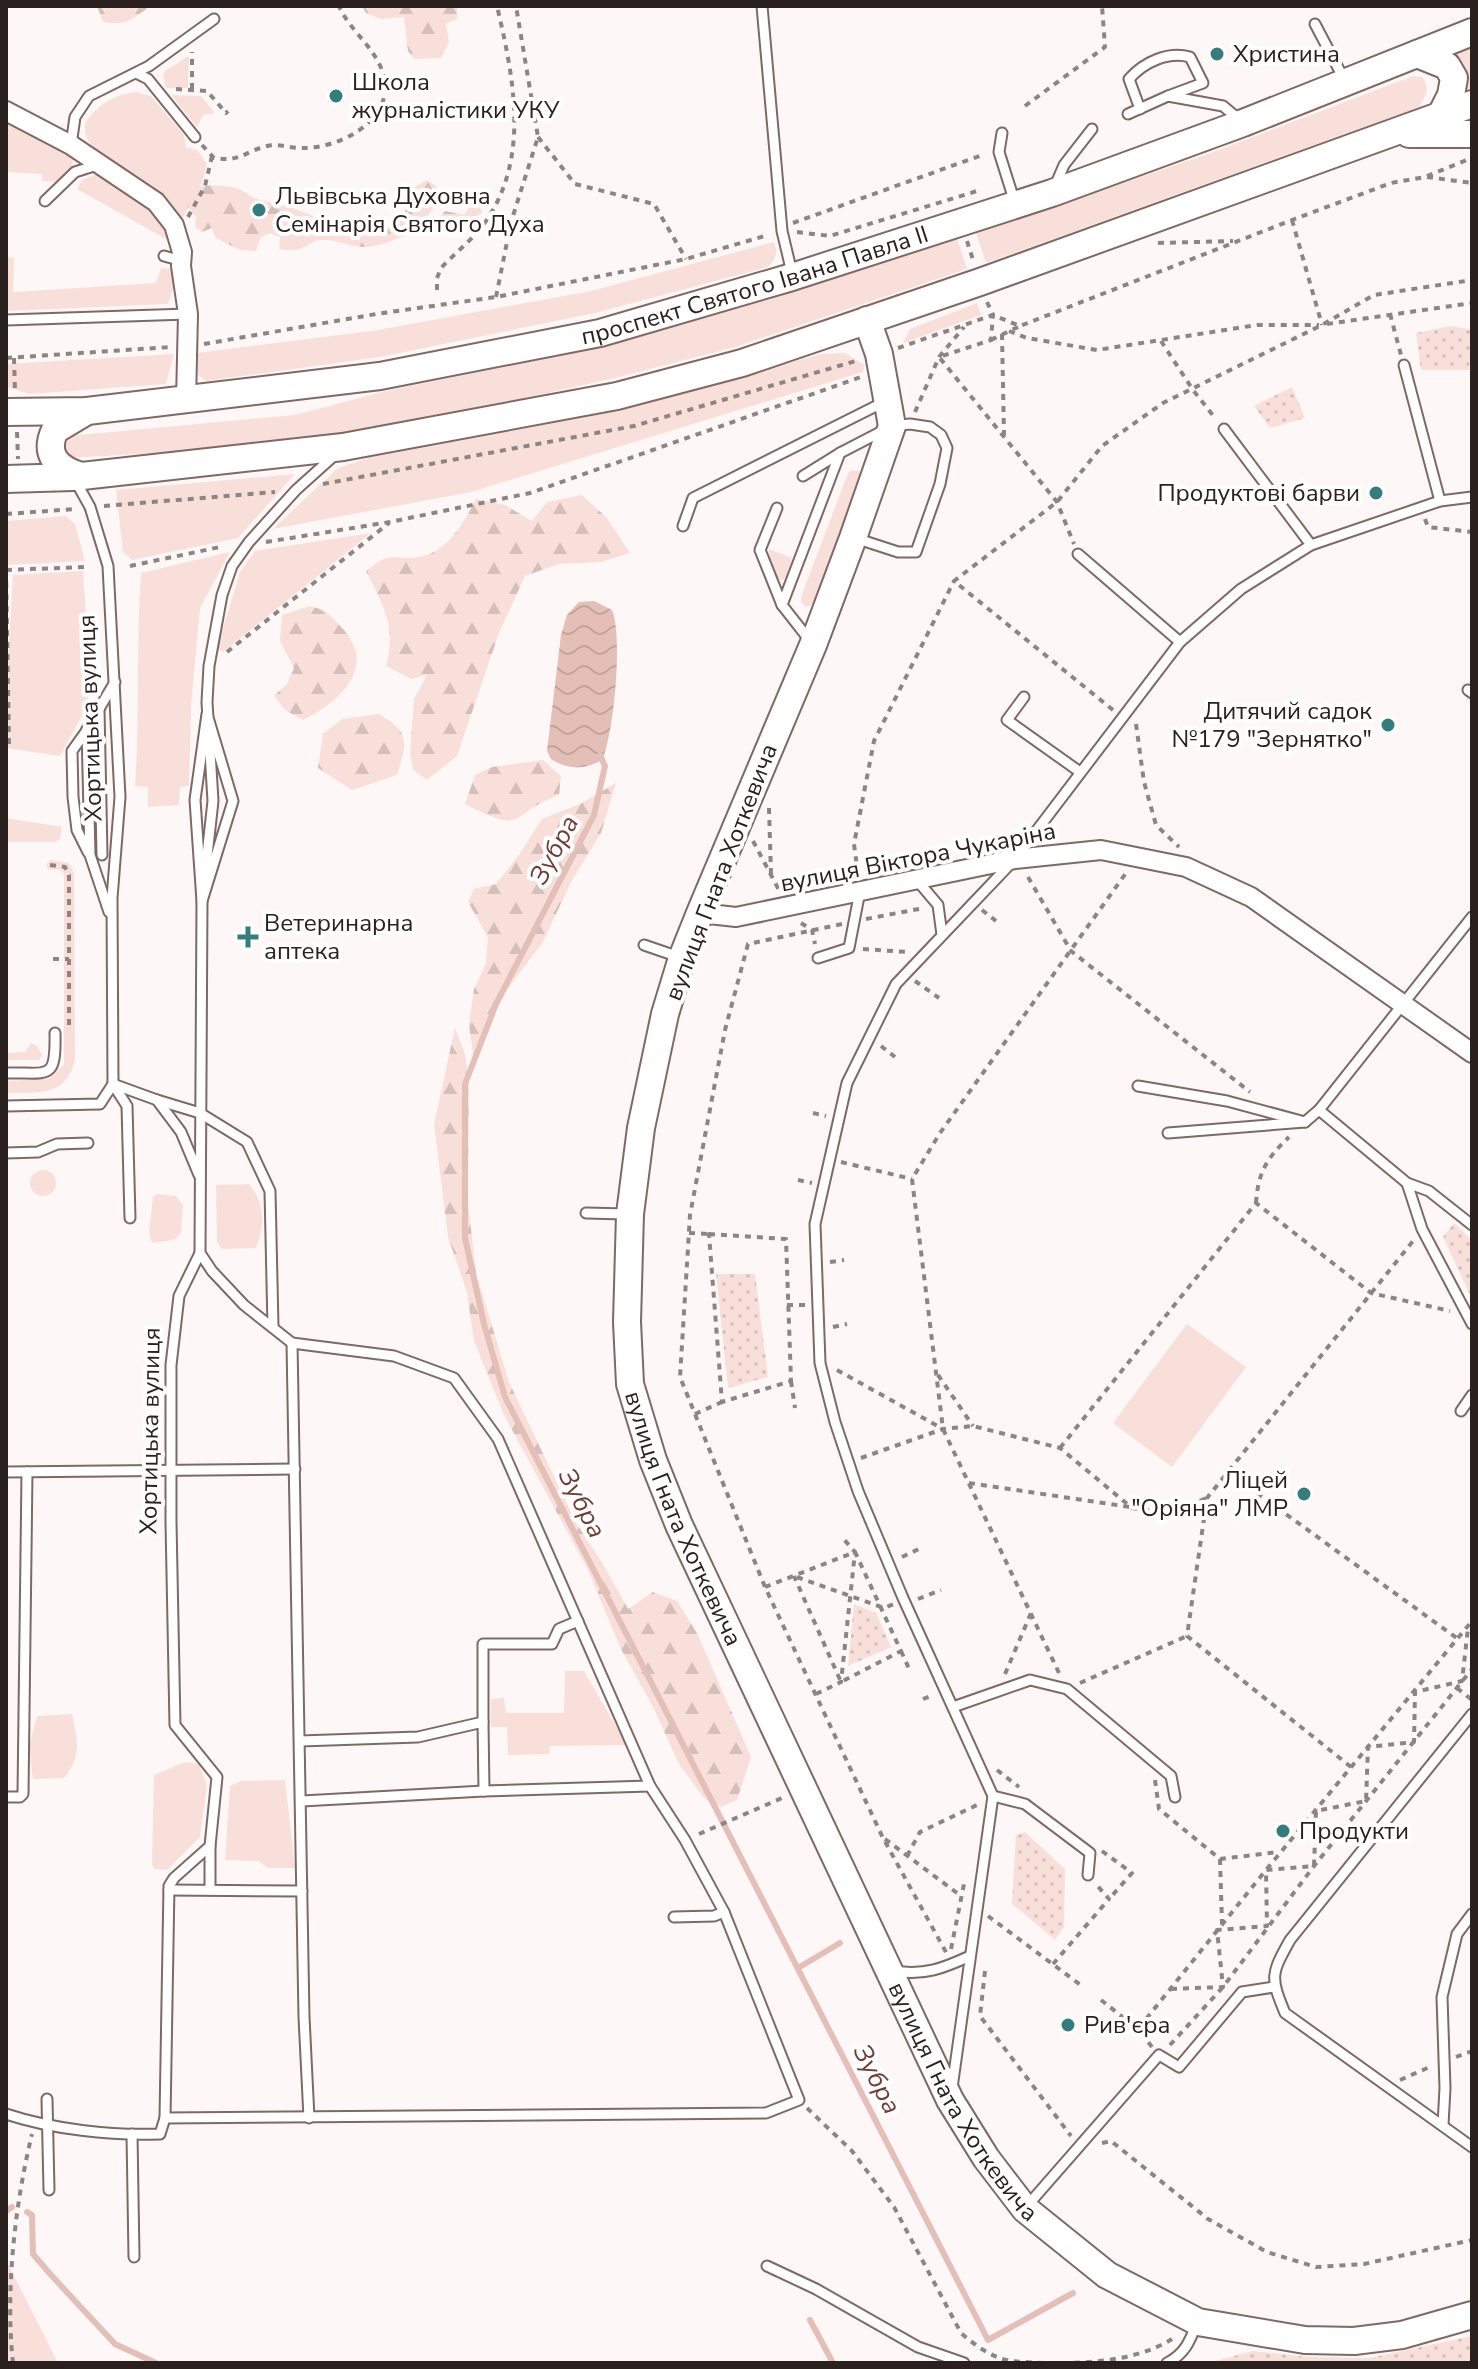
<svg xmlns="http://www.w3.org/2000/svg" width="1478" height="2369" viewBox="0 0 1478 2369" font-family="'Nunito Sans',sans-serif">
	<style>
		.green { fill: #f8dfd9 }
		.forest { fill: url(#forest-firs) }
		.park { fill: url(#park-dots) }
		.water { fill: url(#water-waves) }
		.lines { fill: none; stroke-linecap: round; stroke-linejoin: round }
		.stream { stroke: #e3bfb7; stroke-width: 6 }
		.lane-casing { stroke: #7e6964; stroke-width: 13 }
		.street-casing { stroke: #7e6964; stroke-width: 22 }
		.secondary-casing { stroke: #7e6964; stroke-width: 30 }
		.path { stroke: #8c8584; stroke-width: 4; stroke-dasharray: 6 6; stroke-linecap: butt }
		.lane { stroke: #fff; stroke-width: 9 }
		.street { stroke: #fff; stroke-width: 18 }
		.secondary { stroke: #fff; stroke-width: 26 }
		.poi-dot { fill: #347d7d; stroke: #fff; stroke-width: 3 }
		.labels { text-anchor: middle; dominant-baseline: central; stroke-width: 8; stroke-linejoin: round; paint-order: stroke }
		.poi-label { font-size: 24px; fill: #2a211f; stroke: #fff; text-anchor: start }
		.street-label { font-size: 24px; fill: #2a211f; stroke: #fff }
		.water-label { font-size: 26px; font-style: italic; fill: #6f3d33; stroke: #fff }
	</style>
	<defs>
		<pattern id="forest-firs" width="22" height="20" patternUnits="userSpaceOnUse" patternTransform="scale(2)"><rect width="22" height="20" fill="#f8dfd9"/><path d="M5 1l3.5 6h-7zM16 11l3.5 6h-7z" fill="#d5bfba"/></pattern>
		<pattern id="park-dots" width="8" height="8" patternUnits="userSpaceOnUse" patternTransform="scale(2)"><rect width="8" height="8" fill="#f8dfd9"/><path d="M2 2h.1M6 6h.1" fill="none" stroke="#d5bfba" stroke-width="1.8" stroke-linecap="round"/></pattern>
		<pattern id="water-waves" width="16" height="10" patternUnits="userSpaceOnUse" patternTransform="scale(2)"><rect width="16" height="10" fill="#e3bfb7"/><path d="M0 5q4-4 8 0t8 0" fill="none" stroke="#c3a49d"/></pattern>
	</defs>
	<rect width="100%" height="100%" fill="#fdf8f7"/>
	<g class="green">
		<path d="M1472 46V88L1464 91 1448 55Z"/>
		<path d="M189 56 188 88H166L163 74 166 70Z"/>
		<path d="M1413 76 1422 77C1431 89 1426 95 1419 107L986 263 976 233 1208 154Z"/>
		<path d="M136 92 151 96 184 135 186 147 197 150 207 164 202 183 181 221 169 202 92 147 85 134V123C97 105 115 94 136 92Z"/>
		<path d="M171 95 201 96 215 113 203 115 197 127Z"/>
		<path d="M6 119 75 154 71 167 56 182 42 181V174L6 172Z"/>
		<path d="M99 173 160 215 173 243 77 189 82 180Z"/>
		<path d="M957 238 967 269 735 347 615 378 422 421 234 448 71 458 62 447 69 436 295 415 386 391 606 346Z"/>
		<path d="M774 242C778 253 776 259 768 267L595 313 380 357 206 381 198 375 197 353 378 330 591 291Z"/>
		<path d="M6 257 14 258 13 292 156 283 161 268 172 269 174 286 168 304 6 311Z"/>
		<path d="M977 303 981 315 903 343 910 329Z"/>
		<path d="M844 353 865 365 863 372 471 492 273 529 338 468 368 458 623 410 821 354Z"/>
		<path d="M174 354 166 384 30 394 6 387V364Z"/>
		<path d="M852 470 859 471 862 479 814 604 806 607 801 602V597L848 473Z"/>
		<path d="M295 474 238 538 132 560 123 552 116 490Z"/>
		<path d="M66 516 75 524 85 561 6 565V521Z"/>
		<path d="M371 533 223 652 217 649 240 572 255 551Z"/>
		<path d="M769 549 792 558 786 577 782 580 777 579 769 560Z"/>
		<path d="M230 552 200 608 191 706 189 786 180 787 179 805 148 807V787L135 786C140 715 136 644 141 573Z"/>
		<path d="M83 571 91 687 84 712 60 756 6 748V694L13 575Z"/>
		<path d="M6 818 62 827 60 839 55 842H6Z"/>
		<path d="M51 860 69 863 74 873 75 1059C67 1098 37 1092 6 1093V1081L48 1079 64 1065V874L60 870 48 869 46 864Z"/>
		<path d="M31 1043 37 1046 42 1055 39 1060H6V1053L25 1052Z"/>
		<circle cx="43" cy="1183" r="13"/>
		<path d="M249 1184C265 1202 265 1226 256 1248L222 1249 217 1242 216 1185Z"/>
		<path d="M158 1194 176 1196 183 1205 181 1233 174 1240 152 1243 149 1232 153 1197Z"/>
		<path d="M1187 1324 1246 1367 1172 1467 1113 1423Z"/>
		<path d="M565 1671H584L627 1745 550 1746 549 1754 508 1755 507 1727H491V1699L504 1698 506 1713H564Z"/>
		<path d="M72 1714C77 1740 83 1755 64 1778L33 1779 29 1747 37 1716Z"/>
		<path d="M185 1762 199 1764 207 1786 200 1837 167 1870 154 1869 152 1865 154 1775Z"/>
		<path d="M285 1780 295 1868H267L259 1861 225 1860 230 1786 241 1781Z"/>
		<path d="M6 2260 58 2363H6Z"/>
	</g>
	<g class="forest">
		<path d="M97 6H151C132 19 128 26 103 22Z"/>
		<path d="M362 6H457V19L446 24 449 42 441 58 414 59 408 51 404 17 381 19 366 13Z"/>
		<path d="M427 180 437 187 436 204 425 220 436 221 445 211 464 215 469 208 465 194 475 190 481 194 478 200 482 213 439 236C416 223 396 243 374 246 354 250 342 240 325 240 305 239 308 255 279 249L280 237 270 233 261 237 256 251 240 250 216 238 212 228 202 232 195 227 196 217 187 205 183 194C193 183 228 184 241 190 246 193 251 197 257 199 269 203 281 204 293 208 312 215 331 225 351 229 365 232 380 230 394 227L411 202 415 187Z"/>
		<path d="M582 495 607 518 630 553 601 562 559 564 525 576 499 633 457 756 427 780 413 770 410 753 414 699 427 675 411 679 386 666C397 627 383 605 366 571 394 549 389 561 419 557 447 553 465 521 476 499L505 505 532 521 547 502Z"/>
		<path d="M310 606C329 611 331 616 344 630 377 669 339 702 303 720L285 710 274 696 287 684 294 668 280 641 282 615Z"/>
		<path d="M379 714C411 732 407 744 397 775L352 790 318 768 323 734 342 719Z"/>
		<path d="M543 760 561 776 559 795C505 815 528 836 465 804L475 775 492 767Z"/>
		<path d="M616 783 601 833 571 882 543 942 496 1004 474 1062 469 1024 474 989 486 963 488 937 468 902 474 889 496 884 519 855 542 819 580 804Z"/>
		<path d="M455 1028 465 1054 469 1083 468 1202 476 1273 509 1382 576 1523 603 1564 628 1609 653 1592 677 1601 698 1635 751 1757 737 1800 721 1807 704 1798 679 1764 653 1707 621 1649 588 1570 504 1415 474 1341 467 1292 448 1237 434 1124Z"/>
	</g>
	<g class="park">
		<path d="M1451 326 1472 330 1469 370H1421L1416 333Z"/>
		<path d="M1292 387 1305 418 1270 428 1254 406Z"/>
		<path d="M1454 1223 1472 1240V1299L1443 1237Z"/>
		<path d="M716 1274H755L768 1377 728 1388Z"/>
		<path d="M854 1604 876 1613 891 1647 848 1666Z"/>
		<path d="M1025 1832 1065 1869 1064 1927 1055 1940 1012 1904 1016 1835Z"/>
		<path d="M1472 2336V2363H1207L1253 2351 1309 2357 1369 2358Z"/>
	</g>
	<path class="water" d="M594 601 612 610C623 637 614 733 602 760 585 770 567 770 551 759L547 751 561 635 567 615 579 602Z"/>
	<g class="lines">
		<g class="stream">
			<path d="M600 755 605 766 594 815 496 1004 465 1084V1238L484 1324 505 1397 988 2340 1073 2293"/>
			<path d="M798 1968 840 1943"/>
			<path d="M6 2211 12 2207"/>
			<path d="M27 2212 32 2215 33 2254 51 2275 115 2344 156 2363"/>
			<path d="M810 2320 833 2363"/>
		</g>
		<defs>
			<g id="lane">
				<path d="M762 6 782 231 792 273"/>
				<path d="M1315 24 1345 81"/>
				<path d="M136 73 148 79 195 137"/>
				<path d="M1140 109 1129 79C1144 62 1168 51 1190 57L1203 83 1168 96"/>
				<path d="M1128 114 1168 96 1223 106 1241 121"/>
				<path d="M1002 133 999 152 1015 203"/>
				<path d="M71 145 75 117 89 96 149 66 214 19"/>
				<path d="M1055 186 1064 165 1092 129"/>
				<path d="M45 201 75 172 97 165"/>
				<path d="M164 256 175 259 181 266"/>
				<path d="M6 320 188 314"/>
				<path d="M1404 365 1440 501"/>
				<path d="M1224 429 1311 545"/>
				<path d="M803 476 840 453"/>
				<path d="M777 508 760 550 782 605 811 642"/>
				<path d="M683 526 693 498 886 401"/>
				<path d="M1078 554 1180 642"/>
				<path d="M782 605 840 453 892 426 910 424 930 427 941 435 947 448 940 484 916 552H898L855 538"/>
				<path d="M1468 690 1472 693"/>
				<path d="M1024 697 1007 720 1080 772"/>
				<path d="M99 709 102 855"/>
				<path d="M207 714 233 801 202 901 195 800Z"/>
				<path d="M87 730 72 751 73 797 77 830 88 852"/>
				<path d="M916 879 938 905 942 935"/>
				<path d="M109 912 90 855 87 729 115 682"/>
				<path d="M1472 917 1319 1110 1407 1183 1429 1191 1472 1225"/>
				<path d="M644 945 679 957"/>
				<path d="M818 958 849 948 860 891"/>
				<path d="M6 1073C49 1072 56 1082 55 1033"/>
				<path d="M113 1084 127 1106 130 1218"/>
				<path d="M113 1084 157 1100 181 1132 199 1175"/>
				<path d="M1138 1086 1227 1101 1305 1122"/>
				<path d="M157 1100 200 1113 247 1142 270 1191 273 1327"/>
				<path d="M6 1106 100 1104 113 1084 112 898 120 797 108 566 90 507 75 480"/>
				<path d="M1168 1133 1305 1122 1319 1110"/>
				<path d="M6 1153 38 1152 57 1144 88 1143"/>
				<path d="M1407 1183 1422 1229 1472 1324"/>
				<path d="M586 1213 627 1214"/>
				<path d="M292 1343 304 2017 309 2118"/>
				<path d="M1461 1411 1472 1395"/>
				<path d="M6 1472 295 1469"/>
				<path d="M953 1707 1030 1680 1067 1689 1171 1776 1175 1797"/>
				<path d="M1472 1714 1290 1940C1271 1974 1270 1977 1285 2013L1472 2147"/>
				<path d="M483 1722V1644H552L559 1629 578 1621"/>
				<path d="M300 1741 418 1737 483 1722 484 1791"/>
				<path d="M993 1796 1025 1804 1090 1853 1088 1875"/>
				<path d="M6 1797H20L23 1794 27 1472"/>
				<path d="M302 1801 484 1791 650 1786"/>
				<path d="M169 1890 302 1891"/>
				<path d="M210 1890V1846"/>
				<path d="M674 1917 714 1916 724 1912"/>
				<path d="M895 1971C924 1976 944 1968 970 1956"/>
				<path d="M952 2088 993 1796 903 1598 858 1491 835 1422 820 1363 815 1224 847 1083 896 984 1015 859 1180 642 1241 589 1311 545 1440 501 1472 497"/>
				<path d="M47 2099 49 2190"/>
				<path d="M6 2114C51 2129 112 2136 160 2134L165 2118 169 1886 174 1878 210 1846 217 1777 175 1725 171 1522V1365L179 1296 200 1253 202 901 213 801 207 702 209 666 222 595 232 566 249 542 296 490 336 454"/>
				<path d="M165 2118 766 2113 799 2100 724 1912 685 1840 650 1786 498 1439 454 1378 394 1356 292 1343 244 1305 212 1271 200 1253"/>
				<path d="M1443 2125 1445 2088 1442 1997 1457 1934 1472 1914"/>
				<path d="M132 2134 134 2257"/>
				<path d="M1027 2206 1159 2055 1179 2067 1242 1992 1274 1987"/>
				<path d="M767 2266 816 2289 918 2347 964 2363"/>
				<path d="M1167 2363C1185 2354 1190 2341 1197 2323"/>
			</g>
			<g id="street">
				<path d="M6 111 71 145 156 202 174 225 182 252 181 266 188 314 186 401"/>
				<path d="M700 913 736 917 1015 859 1101 850 1186 867 1251 897 1472 1053"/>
			</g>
			<g id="secondary">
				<path d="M1417 54 1447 66 1454 78 1451 95 1441 115"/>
				<path d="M1409 134H1472"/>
				<path id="s1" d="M867 320 879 354 892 426 853 538 813 645 700 913 682 958 665 1014 641 1128 630 1214 627 1322 630 1384 653 1460 679 1525 950 2100 986 2158 1025 2209 1107 2275 1198 2322 1305 2340 1354 2341 1402 2335 1472 2315"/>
				<path id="s2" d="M6 412 87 411 380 376 600 333 792 277 1052 193 1243 123 1472 32"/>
				<path d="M81 476C58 469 43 455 55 430L87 411"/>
				<path d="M6 479 73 477 343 447 617 396 742 363 980 282 1472 104"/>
			</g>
		</defs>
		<use href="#lane" class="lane-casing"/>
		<use href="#street" class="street-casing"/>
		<use href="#secondary" class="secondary-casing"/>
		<g class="path">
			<path d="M176 89 207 91 226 113 228 111"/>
			<path d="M192 89V52"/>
			<path d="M1025 106 1105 47 1102 6"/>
			<path d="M538 137 575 184 654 204 686 259"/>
			<path d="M202 145 214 158C242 162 243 152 267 146 278 143 292 149 304 148 337 148 387 124 385 86 384 53 351 34 339 6"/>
			<path d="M1427 177 1472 183"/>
			<path d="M188 217 205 186 212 156"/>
			<path d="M1292 220 1322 325"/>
			<path d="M793 223 985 154"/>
			<path d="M797 232 830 236 977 191"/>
			<path d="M967 241 974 263"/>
			<path d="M1158 243 1233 241"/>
			<path d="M437 290V278L441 268C456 252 476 237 488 218 530 154 513 75 497 6"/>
			<path d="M496 297 511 222 538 137 516 6"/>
			<path d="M987 302 993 315 991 340 939 357 1057 502 1074 544"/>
			<path d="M1390 314 1401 355"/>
			<path d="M1327 324 1472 303"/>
			<path d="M1009 331 1027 338 1097 350 1257 325H1319"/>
			<path d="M1002 334 1004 435"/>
			<path d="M991 340 1020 326"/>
			<path d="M1161 341 1193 390 1215 418"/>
			<path d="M204 344 376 314 496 297 686 259 768 235"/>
			<path d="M898 348 993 315 1020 326 1292 220 1391 183 1425 177 1472 158"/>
			<path d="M6 358 171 347"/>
			<path d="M14 358 15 391"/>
			<path d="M915 412 939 357 964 327"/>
			<path d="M17 432 18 459"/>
			<path d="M323 484 634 426 859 360"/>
			<path d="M104 506 275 492"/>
			<path d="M6 514 75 509"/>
			<path d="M1425 519 1428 527 1472 532"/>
			<path d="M266 542 390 522 530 493 861 377"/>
			<path d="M130 566 220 547"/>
			<path d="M6 570 9 746"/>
			<path d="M6 570 85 567"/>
			<path d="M227 652 389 523"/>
			<path d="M1113 710 954 581 1057 502 1102 446 1163 403 1322 325 1374 295 1472 280"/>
			<path d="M1136 724 1144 782 1156 825 1179 847"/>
			<path d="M769 808 771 874"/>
			<path d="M753 841 779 890"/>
			<path d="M50 865 65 867 69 875V1031"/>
			<path d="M858 874 854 844 874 741 954 581"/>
			<path d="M1028 877 1071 951 1250 1092"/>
			<path d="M982 910 996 921"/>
			<path d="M866 919 924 908"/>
			<path d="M801 923 812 930 815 944"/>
			<path d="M842 924 748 944 725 1030 690 1215 680 1377 765 1587 883 1838 947 1954"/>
			<path d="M863 949 907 952"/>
			<path d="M53 959H69"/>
			<path d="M915 981 939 998"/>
			<path d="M881 1046 895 1057"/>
			<path d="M813 1113 826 1116"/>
			<path d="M841 1162 912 1179"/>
			<path d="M798 1180 812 1183"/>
			<path d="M1256 1203C1258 1172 1267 1158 1289 1137"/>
			<path d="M689 1233 709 1234"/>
			<path d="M709 1234 786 1239 791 1381 722 1402Z"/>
			<path d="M830 1262 844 1260"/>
			<path d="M787 1305H805"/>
			<path d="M833 1327 847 1324"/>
			<path d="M837 1370 943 1429"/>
			<path d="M938 1375 973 1426"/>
			<path d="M791 1381 795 1408"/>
			<path d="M695 1414 722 1402"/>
			<path d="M1060 1448 1256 1203 1371 1293 1450 1311"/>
			<path d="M861 1458 943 1429 973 1426 1060 1448 1132 1508 1174 1514 1206 1498"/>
			<path d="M1228 1472 1458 1639"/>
			<path d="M969 1483 1130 1507"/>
			<path d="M902 1557 921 1548"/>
			<path d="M797 1577 884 1608 894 1604"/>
			<path d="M765 1587 855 1552 901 1651 841 1682 794 1576"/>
			<path d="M918 1599 941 1590"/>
			<path d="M901 1651 910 1671"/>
			<path d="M1059 1673 943 1429 912 1179 940 1133 1126 873"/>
			<path d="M1005 1674 1031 1613"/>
			<path d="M1080 1683 1187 1636"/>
			<path d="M1457 1688 1472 1700"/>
			<path d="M816 1694 841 1682 855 1552 841 1536"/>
			<path d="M923 1699 933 1695"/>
			<path d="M1351 1767 1187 1636 1207 1498 1413 1241"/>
			<path d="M997 1770 1019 1787"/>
			<path d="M1155 1780 1159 1809 1220 1859 1278 1852"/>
			<path d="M699 1834 782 1798"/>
			<path d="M885 1839 961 1896"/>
			<path d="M1102 1851 1132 1873 1109 1899"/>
			<path d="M907 1856 920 1832 979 1804"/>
			<path d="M1220 1859 1222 1924"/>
			<path d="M988 1916 1082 1986"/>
			<path d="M951 1949 964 1884"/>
			<path d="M1053 1964 1109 1899 1095 1883"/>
			<path d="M985 1971 980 2016 1071 2136"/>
			<path d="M1171 1989 1223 1987 1217 1930 1267 1926 1266 1870 1314 1866 1316 1811 1366 1801 1368 1747 1414 1742 1415 1692 1462 1681 1468 1628"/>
			<path d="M1101 2000 1138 2029"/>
			<path d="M1170 2045 1223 1987 1314 1866 1472 1669"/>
			<path d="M1152 2047 1138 2029 1266 1870 1472 1621"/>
			<path d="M1456 2057 1472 2051"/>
			<path d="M1400 2080 1432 2066"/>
			<path d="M807 2108 852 2151 894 2207 961 2333C976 2346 991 2357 1010 2361 1059 2365 1130 2366 1172 2339"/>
			<path d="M1102 2143 1111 2141 1208 2219 1267 2252 1316 2267 1364 2264 1472 2240"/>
			<path d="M13 2363C5 2291 15 2204 32 2134"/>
		</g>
		<use href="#lane" class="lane"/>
		<use href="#street" class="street"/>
		<use href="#secondary" class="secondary"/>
	</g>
	<g class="poi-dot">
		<circle cx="1217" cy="54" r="8"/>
		<circle cx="336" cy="96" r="8"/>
		<circle cx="259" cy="210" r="8"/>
		<circle cx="1376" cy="493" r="8"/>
		<circle cx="1388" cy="725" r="8"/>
		<path d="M244 925h8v8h8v8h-8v8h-8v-8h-8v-8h8z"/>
		<circle cx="1304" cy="1494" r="8"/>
		<circle cx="1283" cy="1831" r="8"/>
		<circle cx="1068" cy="2025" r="8"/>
	</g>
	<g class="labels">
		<g class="poi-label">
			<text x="1233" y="54">Христина</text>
			<text x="352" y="82">Школа<tspan x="352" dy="28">журналістики УКУ</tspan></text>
			<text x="275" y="196">Львівська Духовна<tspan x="275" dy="28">Семінарія Святого Духа</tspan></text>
			<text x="1360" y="493" text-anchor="end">Продуктові барви</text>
			<text x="1372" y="711" text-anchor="end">Дитячий садок<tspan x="1372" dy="28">№179 "Зернятко"</tspan></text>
			<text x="264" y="923">Ветеринарна<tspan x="264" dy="28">аптека</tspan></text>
			<text x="1288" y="1480" text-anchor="end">Ліцей<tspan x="1288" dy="28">"Оріяна" ЛМР</tspan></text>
			<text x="1299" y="1831">Продукти</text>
			<text x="1084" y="2025">Рив'єра</text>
		</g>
		<g class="street-label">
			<text stroke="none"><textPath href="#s2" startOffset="762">проспект Святого Івана Павла II</textPath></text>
			<text transform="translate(90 718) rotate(-92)">Хортицька вулиця</text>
			<text transform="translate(918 857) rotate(-11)">вулиця Віктора Чукаріна</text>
			<text transform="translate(721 872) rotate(-69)">вулиця Гната Хоткевича</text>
			<text transform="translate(150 1431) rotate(-89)">Хортицька вулиця</text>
			<text stroke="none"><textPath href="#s1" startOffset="1258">вулиця Гната Хоткевича</textPath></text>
			<text stroke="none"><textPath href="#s1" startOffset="1906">вулиця Гната Хоткевича</textPath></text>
		</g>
		<g class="water-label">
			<text transform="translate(554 850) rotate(-62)">Зубра</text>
			<text transform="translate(582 1503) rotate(63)">Зубра</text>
			<text transform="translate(877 2079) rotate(63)">Зубра</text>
		</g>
	</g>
	<rect width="1478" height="2369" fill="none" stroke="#2a211f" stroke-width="16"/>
</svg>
